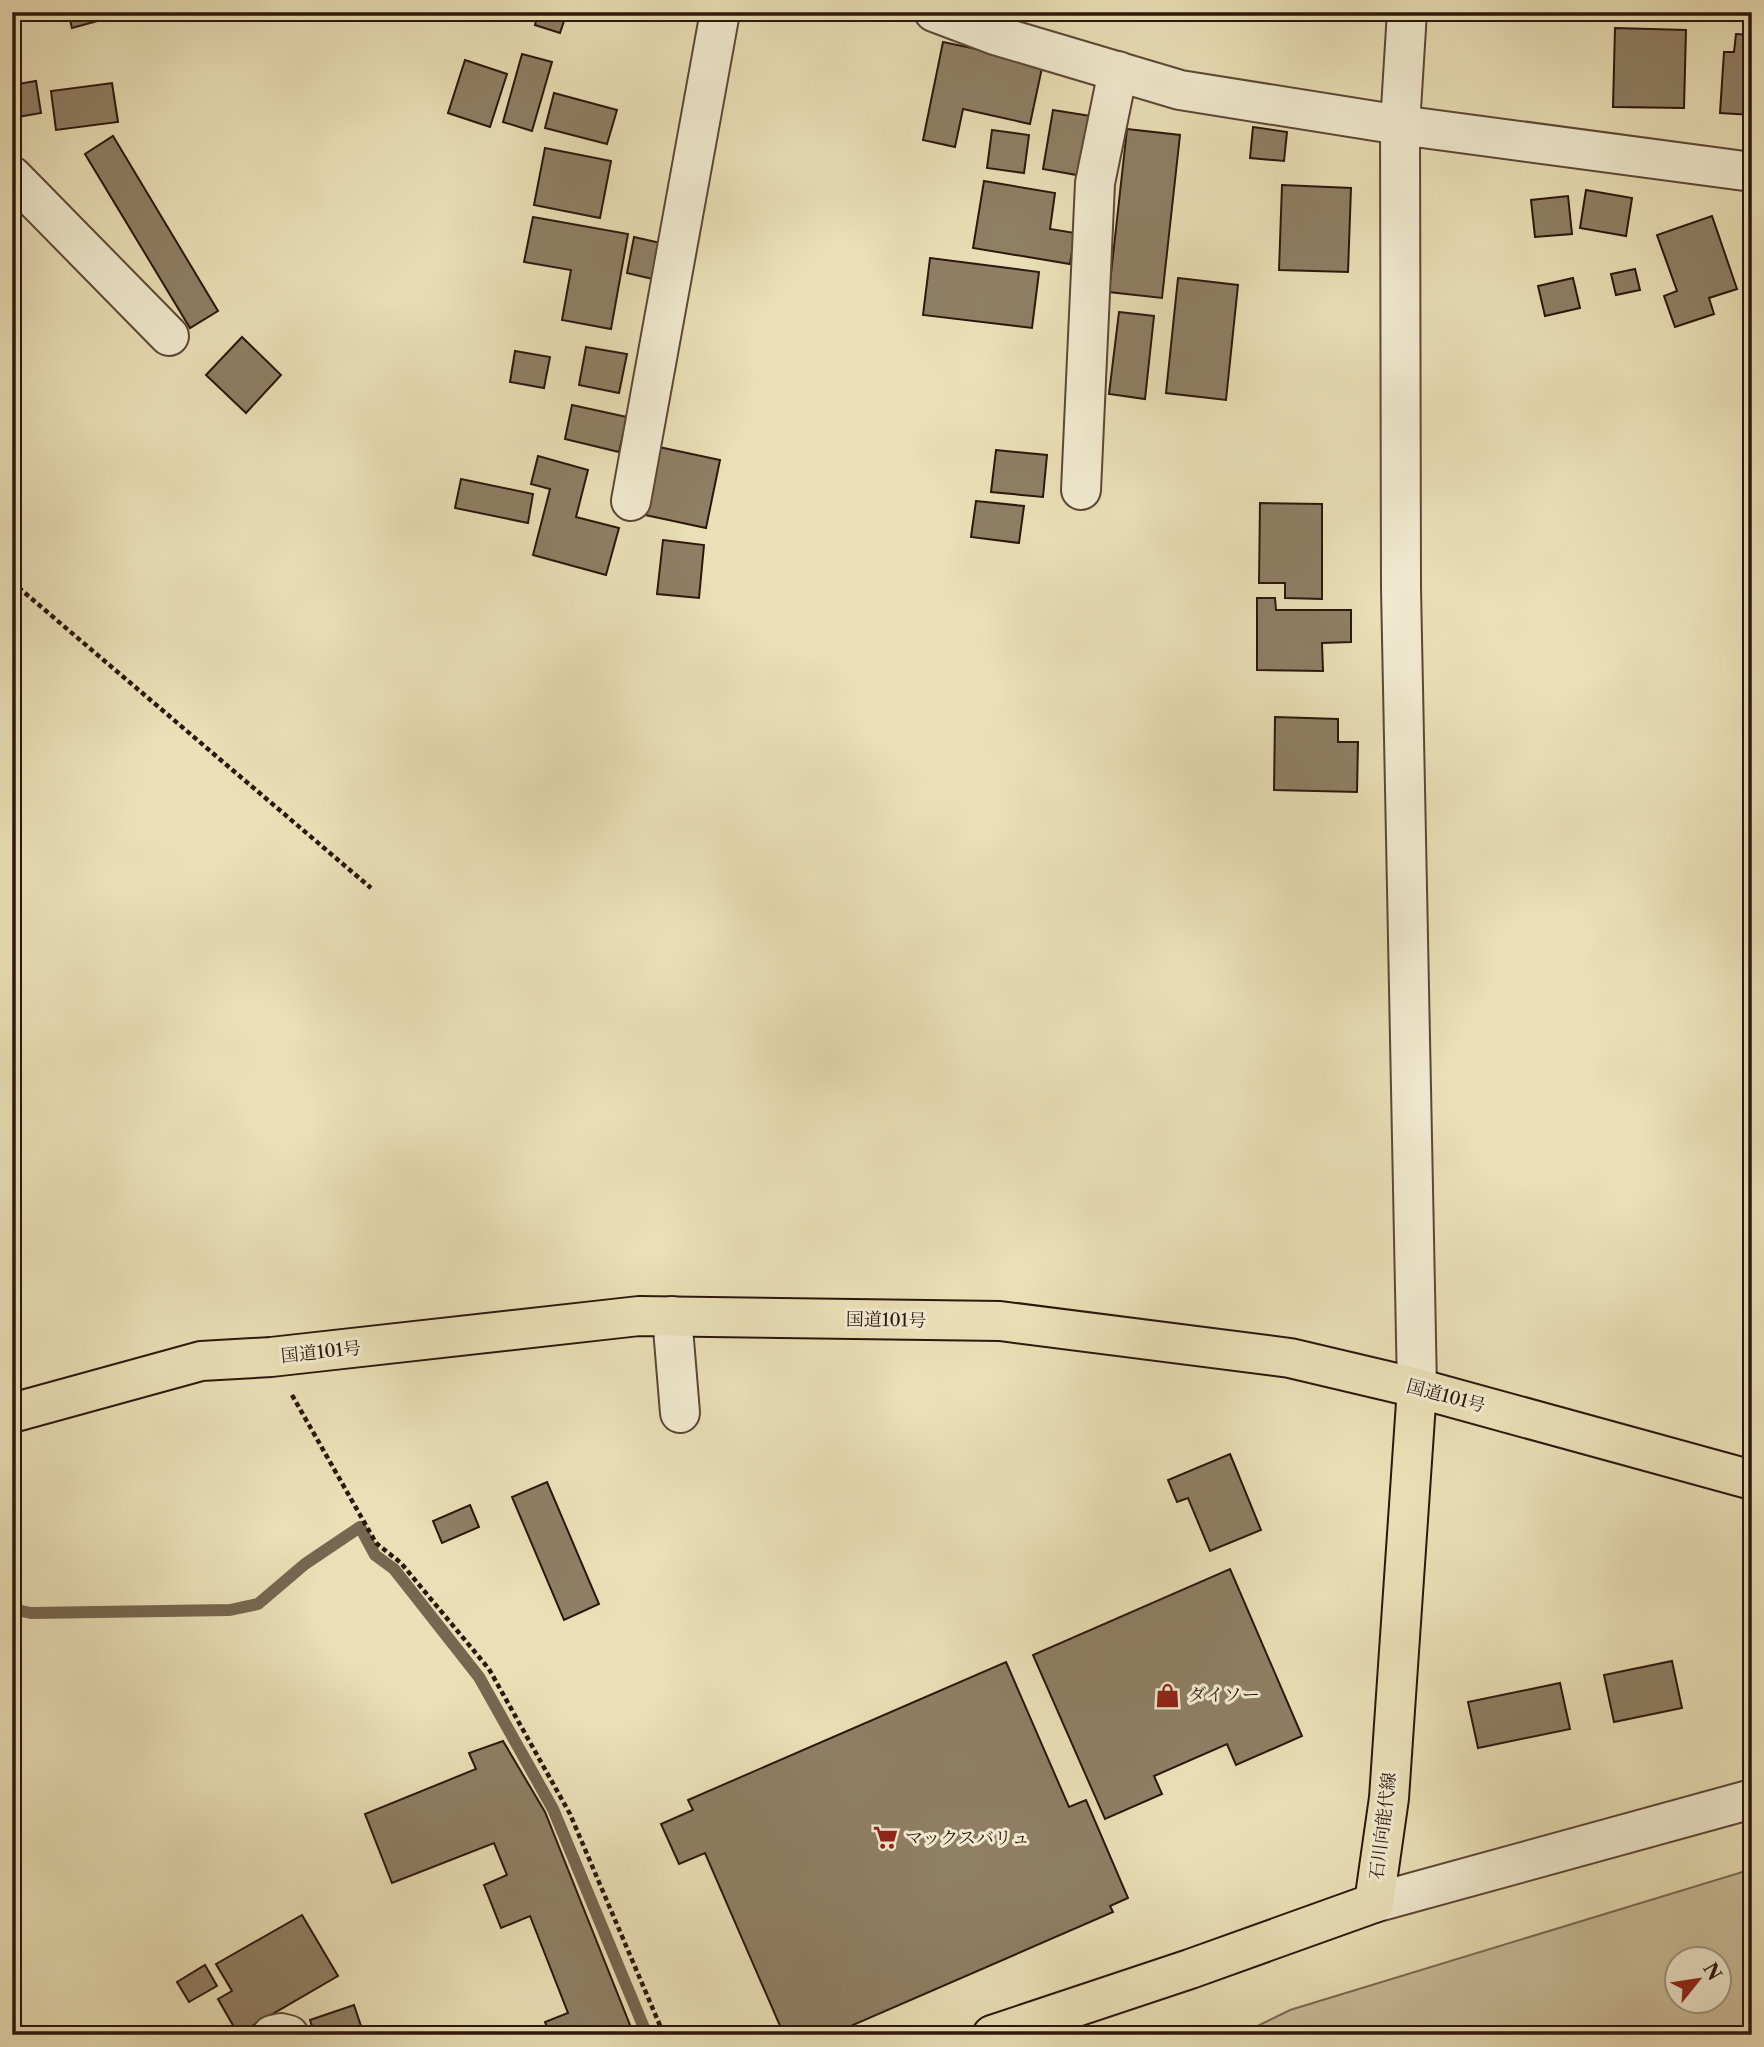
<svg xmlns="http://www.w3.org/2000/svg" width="1764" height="2047" viewBox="0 0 1764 2047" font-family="'Libre Caslon Text','Noto Serif JP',serif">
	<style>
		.green { fill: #cabd99; stroke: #7b6a53; stroke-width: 2; fill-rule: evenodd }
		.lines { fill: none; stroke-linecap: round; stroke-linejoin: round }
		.stream { stroke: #776650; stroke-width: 12 }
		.building { fill: #8f7f65; stroke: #2c160d; stroke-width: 2 }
		.minor-casing { stroke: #5c4837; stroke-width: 42 }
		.major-casing { stroke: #2c160d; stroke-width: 42 }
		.highway-casing { stroke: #2c160d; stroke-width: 42 }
		.path { stroke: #2c160d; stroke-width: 4.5; stroke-dasharray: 5 3.5; stroke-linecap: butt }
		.minor { stroke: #f1ead0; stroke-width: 38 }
		.major { stroke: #eadfb6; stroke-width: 38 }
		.highway { stroke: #eadfb6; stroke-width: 38 }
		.labels { text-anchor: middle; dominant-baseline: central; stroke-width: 6; stroke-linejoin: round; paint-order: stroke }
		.street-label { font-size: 18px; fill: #2c160d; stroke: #f1ead0 }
		.poi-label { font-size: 18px; fill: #2c160d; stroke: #f1ead0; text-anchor: start }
	</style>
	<rect width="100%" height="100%" fill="#eadfb6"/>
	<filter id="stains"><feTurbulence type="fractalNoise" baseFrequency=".00286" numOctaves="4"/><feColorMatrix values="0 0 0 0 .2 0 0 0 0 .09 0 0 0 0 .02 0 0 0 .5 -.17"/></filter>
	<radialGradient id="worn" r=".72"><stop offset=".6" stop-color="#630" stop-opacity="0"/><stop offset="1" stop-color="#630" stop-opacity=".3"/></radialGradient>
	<path class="green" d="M1752 1869V2035H1239L1290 2010ZM1676 1960H1718V2002H1676Z"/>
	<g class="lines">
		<path class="stream" d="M12 1609 31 1613 230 1610 258 1604 305 1564 360 1527 375 1555 394 1569 479 1677 553 1809 647 2035"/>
	</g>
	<g class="building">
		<path d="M68 12H111L112 17 72 28Z"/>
		<path d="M538 12H567L560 33 535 25Z"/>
		<path d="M1652 12H1679V20L1652 19Z"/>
		<path d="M1615 28 1686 30 1684 108 1613 107Z"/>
		<path d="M1736 34 1752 35V115L1720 113 1724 52H1734Z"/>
		<path d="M943 42 1043 63 1030 124 963 109 955 147 923 140Z"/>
		<path d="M522 54 552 62 532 131 503 122Z"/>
		<path d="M465 60 507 74 490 127 448 113Z"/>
		<path d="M36 81 41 113 12 118V85Z"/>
		<path d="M112 83 118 122 56 130 51 91Z"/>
		<path d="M554 93 617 110 607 144 545 128Z"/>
		<path d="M1053 110 1091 116 1082 176 1043 169Z"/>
		<path d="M1253 127 1287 132 1284 161 1250 158Z"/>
		<path d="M1127 129 1180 135 1162 298 1109 292Z"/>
		<path d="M992 130 1029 135 1024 173 987 168Z"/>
		<path d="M113 136 218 311 190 328 85 154Z"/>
		<path d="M545 148 611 161 600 218 534 205Z"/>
		<path d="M984 181 1055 193 1050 229 1075 233 1070 264 973 248Z"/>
		<path d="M1282 185 1351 188 1348 272 1279 270Z"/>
		<path d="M1586 190 1632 198 1626 236 1580 228Z"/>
		<path d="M1568 196 1572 234 1535 237 1531 200Z"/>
		<path d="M1712 216 1737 289 1709 298 1714 314 1675 327 1664 296 1677 291 1657 235Z"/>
		<path d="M533 217 628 234 611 329 562 320 571 270 524 262Z"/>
		<path d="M634 237 665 244 657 280 627 273Z"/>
		<path d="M930 258 1039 272 1032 328 923 315Z"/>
		<path d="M1635 269 1640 290 1616 295 1611 274Z"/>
		<path d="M1178 278 1238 285 1226 400 1166 393Z"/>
		<path d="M1573 278 1580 308 1545 316 1538 286Z"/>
		<path d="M1119 312 1154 316 1145 399 1109 394Z"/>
		<path d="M242 337 281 375 246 413 206 375Z"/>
		<path d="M586 347 627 354 619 393 579 385Z"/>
		<path d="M515 351 550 357 544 388 510 382Z"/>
		<path d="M572 405 627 417 619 452 565 439Z"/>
		<path d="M659 447 720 460 706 528 645 515Z"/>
		<path d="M996 450 1047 455 1043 497 991 492Z"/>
		<path d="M538 456 588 470 576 517 619 528 606 575 533 555 550 489 531 484Z"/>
		<path d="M461 479 533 494 528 523 455 508Z"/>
		<path d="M976 501 1024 506 1019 543 971 537Z"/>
		<path d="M1260 503 1322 504V599L1285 598V583H1259Z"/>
		<path d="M663 540 704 545 699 598 657 594Z"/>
		<path d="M1257 598H1275L1276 610H1351V642L1322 643 1323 671 1257 670Z"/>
		<path d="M1275 717 1338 719V742H1358L1357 792 1274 790Z"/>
		<path d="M1230 1454 1261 1530 1210 1551 1188 1498 1177 1502 1168 1480Z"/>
		<path d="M547 1482 599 1604 564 1620 512 1497Z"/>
		<path d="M470 1505 479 1527 442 1543 433 1521Z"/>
		<path d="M1230 1569 1302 1736 1236 1765 1227 1744 1154 1776 1162 1794 1105 1819 1033 1655Z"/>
		<path d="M1672 1661 1682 1708 1614 1722 1604 1675Z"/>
		<path d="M1006 1662 1069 1807 1086 1800 1128 1898 1110 1906 1113 1912 830 2035H784L705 1853 679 1864 661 1824 693 1810 688 1800Z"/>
		<path d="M1560 1683 1570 1729 1478 1748 1468 1702Z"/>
		<path d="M503 1741 545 1812 634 2035H550L545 2022 568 2013 530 1916 501 1928 484 1885 507 1875 494 1843 392 1883 365 1814 476 1769 469 1753Z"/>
		<path d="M302 1915 338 1976 238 2034 218 1999 232 1991 216 1964Z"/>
		<path d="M205 1965 217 1986 189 2002 177 1982Z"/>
		<path d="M354 2005 364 2035H315L310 2020Z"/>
	</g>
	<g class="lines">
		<defs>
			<g id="minor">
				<path d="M934 12 995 35 1180 90 1400 125 1752 172"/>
				<path d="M1407 12 1400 125 1401 588 1417 1388"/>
				<path d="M12 176 169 336"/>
				<path d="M1081 490 1095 183 1118 71"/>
				<path d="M631 501 720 12"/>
				<path d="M672 1316 680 1413"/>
				<path d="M1374 1903 1752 1799"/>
				<path d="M272 2035 281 2033 289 2035"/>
			</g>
			<path id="major" d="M992 2035 1190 1969 1374 1903 1389 1798 1417 1388"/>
			<path id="highway" d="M12 1413 201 1361 271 1357 639 1316 1000 1321 1290 1358 1417 1388 1752 1480"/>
		</defs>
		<use href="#minor" class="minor-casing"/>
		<use href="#major" class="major-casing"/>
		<use href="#highway" class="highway-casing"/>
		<g class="path">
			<path d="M12 582 371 888"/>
			<path d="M292 1395 376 1543 401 1563 489 1669 570 1814 664 2035"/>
		</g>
		<use href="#minor" class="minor"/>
		<use href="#major" class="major"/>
		<use href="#highway" class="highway"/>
	</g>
	<defs>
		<symbol id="shop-bare" viewBox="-9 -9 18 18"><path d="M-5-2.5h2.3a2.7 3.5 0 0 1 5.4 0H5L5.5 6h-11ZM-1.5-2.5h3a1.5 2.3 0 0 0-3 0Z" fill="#8f2418" stroke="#f1ead0" stroke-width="2.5" paint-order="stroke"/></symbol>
		<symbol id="supermarket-bare" viewBox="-9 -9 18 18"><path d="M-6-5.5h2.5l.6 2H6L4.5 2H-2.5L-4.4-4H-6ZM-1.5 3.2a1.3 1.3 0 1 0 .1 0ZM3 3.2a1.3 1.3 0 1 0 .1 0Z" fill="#8f2418" stroke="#f1ead0" stroke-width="2.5" paint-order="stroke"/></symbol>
	</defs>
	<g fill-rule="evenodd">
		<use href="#shop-bare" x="1150" y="1678" width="35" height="35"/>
		<use href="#supermarket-bare" x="868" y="1820" width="35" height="35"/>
	</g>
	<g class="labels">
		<g class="street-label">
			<text transform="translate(886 1320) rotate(1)">国道101号</text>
			<text transform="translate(321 1352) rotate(-6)">国道101号</text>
			<text transform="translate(1446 1396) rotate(15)">国道101号</text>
			<text transform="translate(1383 1826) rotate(-83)">石川向能代線</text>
		</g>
		<g class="poi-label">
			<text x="1188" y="1695">ダイソー</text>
			<text x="905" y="1838">マックスバリュ</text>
		</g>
	</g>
	<rect width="1764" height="2047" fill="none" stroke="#eadfb6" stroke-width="42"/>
	<rect x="14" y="14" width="1736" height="2019" fill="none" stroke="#2c160d" stroke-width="3.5"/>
	<rect x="21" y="21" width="1722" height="2005" fill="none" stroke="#2c160d" stroke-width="2"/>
	<g transform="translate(1698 1980) rotate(60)"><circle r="33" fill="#f1ead0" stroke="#a29582" stroke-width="2"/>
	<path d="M0-5L12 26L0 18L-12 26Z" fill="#8f2418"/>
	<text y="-10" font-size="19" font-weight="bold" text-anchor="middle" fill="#2c160d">N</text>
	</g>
	<rect width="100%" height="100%" filter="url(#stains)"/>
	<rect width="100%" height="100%" fill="url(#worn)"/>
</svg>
